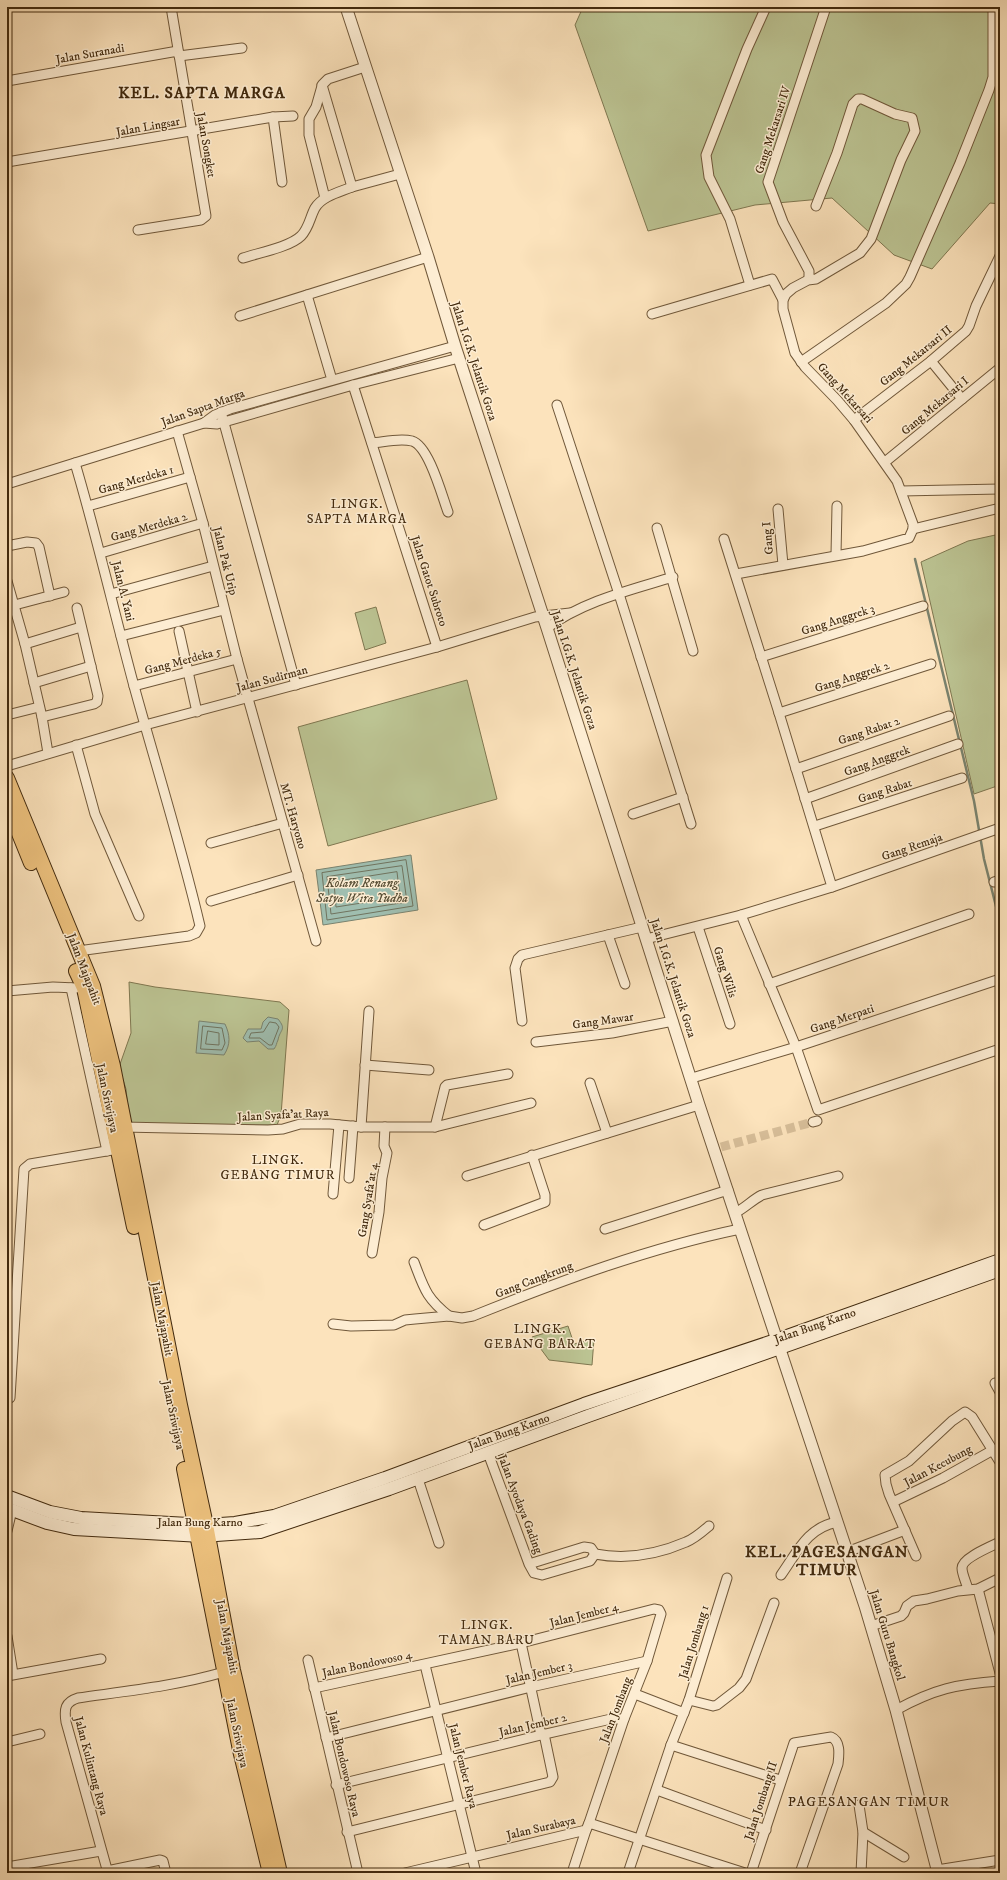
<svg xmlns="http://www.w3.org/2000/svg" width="1007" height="1880" viewBox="0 0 1007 1880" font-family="'IM FELL DW Pica',serif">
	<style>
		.green { fill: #bcc493; stroke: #7f7750 }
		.water { fill: #9fbeb0; stroke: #7a836f }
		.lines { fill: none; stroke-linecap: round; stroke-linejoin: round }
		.shore { stroke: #70745f; stroke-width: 1 }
		.stream { stroke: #7a836f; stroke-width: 2.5 }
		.minor-tunnel { stroke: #d7be99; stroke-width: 9; stroke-dasharray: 9 4.5; stroke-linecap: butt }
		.minor-casing { stroke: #70583a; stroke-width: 11 }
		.tertiary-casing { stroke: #70583a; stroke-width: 13 }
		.secondary-casing { stroke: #422a0e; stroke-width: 14 }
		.primary-casing { stroke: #422a0e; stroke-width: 16 }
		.minor { stroke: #fdedd3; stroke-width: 9 }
		.tertiary { stroke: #fdedd3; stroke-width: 11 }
		.secondary { stroke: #fdedd3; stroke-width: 12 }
		.primary { stroke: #eec27e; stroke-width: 14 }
		.labels { text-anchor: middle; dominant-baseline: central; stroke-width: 3; stroke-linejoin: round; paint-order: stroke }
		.street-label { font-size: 12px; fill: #422a0e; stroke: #fdedd3 }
		.neighbourhood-label { font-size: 13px; letter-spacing: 1px; fill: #422a0e; stroke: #fdedd3 }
		.water-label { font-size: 13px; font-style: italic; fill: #594f36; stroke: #fdedd3 }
		.quarter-label { font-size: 14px; letter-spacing: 1px; fill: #422a0e; stroke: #fdedd3 }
		.district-label { font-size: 16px; font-weight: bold; letter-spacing: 1px; fill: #422a0e; stroke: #fdedd3 }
	</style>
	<rect width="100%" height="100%" fill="#fce3bc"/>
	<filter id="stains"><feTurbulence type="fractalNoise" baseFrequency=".005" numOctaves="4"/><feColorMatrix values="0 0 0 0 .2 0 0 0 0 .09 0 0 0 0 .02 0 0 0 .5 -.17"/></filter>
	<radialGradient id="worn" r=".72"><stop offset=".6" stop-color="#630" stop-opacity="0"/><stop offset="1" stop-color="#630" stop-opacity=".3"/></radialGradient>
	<g class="green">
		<path d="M583 7H1000V204L990 203 932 269 894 255 832 198 755 205 648 231 575 25Z"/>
		<path d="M1000 534V785L974 794 921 562 968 541Z"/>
		<path d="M376 607 386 643 365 650 355 613Z"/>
		<path d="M467 680 497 799 328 846 298 727Z"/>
		<path d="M129 982 155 987 280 1002 289 1010 281 1115 277 1125 130 1126 126 1089 119 1067 131 1033Z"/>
		<path d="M568 1326 574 1344 594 1339 592 1365 549 1360 532 1337Z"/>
	</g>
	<g class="water">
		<path d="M411 855 418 910 323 925 316 870Z"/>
		<path d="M268 1017 278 1019C287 1030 280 1029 278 1040 276 1044 277 1045 274 1049H268L259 1041 247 1042 243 1038 248 1029H261L263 1022Z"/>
		<path d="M199 1021 225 1024C230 1035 231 1044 224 1055L196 1053Z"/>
	</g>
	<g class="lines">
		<g class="shore">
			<path d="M406 860 413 906 327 920 322 873Z"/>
			<path d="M402 866 407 902 331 914 327 877Z"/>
			<path d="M397 872 400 897 336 907 334 882Z"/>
			<path d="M270 1022 276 1023 279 1027 272 1045H269L260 1038H249L251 1033 263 1032Z"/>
			<path d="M203 1026 222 1028 225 1043 222 1050 201 1049Z"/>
			<path d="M208 1031 219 1033V1045L206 1044Z"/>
		</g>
		<path class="stream" d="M915 559 974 801 984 859 1000 922"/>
		<path class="minor-tunnel" d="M721 1147 813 1122"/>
		<defs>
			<g id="minor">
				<path d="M179 56 242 48"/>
				<path d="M365 67 328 79 322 85 352 187 400 174"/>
				<path d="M7 81 178 51"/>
				<path d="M322 86 316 107 309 119V135L325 198"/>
				<path d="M273 117 282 182"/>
				<path d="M7 162 273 117 293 116"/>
				<path d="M138 230 201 220 206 216 171 7"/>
				<path d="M243 258C258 253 290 247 301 236 309 228 310 217 315 208 322 196 340 192 352 187"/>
				<path d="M809 279V271L783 222 768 182 826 7"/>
				<path d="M750 285 730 219 709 177 706 155 747 49 766 7"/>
				<path d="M307 295 332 380"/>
				<path d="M652 314 772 279 783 300"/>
				<path d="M240 316 428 257"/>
				<path d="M931 361 962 399"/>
				<path d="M801 362 886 303 906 284 910 277 960 163 989 90 993 77V7"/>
				<path d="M353 385 437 647"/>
				<path d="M557 405 619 594 691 824"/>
				<path d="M221 412 296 685"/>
				<path d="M854 420 931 361 966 331 969 326 976 306 1000 256"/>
				<path d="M204 423 217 424 224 422 353 385 459 358"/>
				<path d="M177 431 203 523 237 659 316 941"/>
				<path d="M372 443C384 442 399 438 412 441 429 446 442 496 448 512"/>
				<path d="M885 462 1000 368"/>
				<path d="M75 463C97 537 114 612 134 686 156 766 181 845 200 926L196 933 189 936 78 951"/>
				<path d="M7 484 204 423 215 415 230 409 455 346"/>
				<path d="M901 491 1000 489"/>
				<path d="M88 506 190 477"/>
				<path d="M778 509 783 565"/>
				<path d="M657 528 693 651"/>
				<path d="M913 529 1000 508"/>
				<path d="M7 546 27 542 36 543 39 547 50 596"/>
				<path d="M101 553 203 523"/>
				<path d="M836 555 837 506"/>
				<path d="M736 574 863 551 909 538 913 529V524L897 481 854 420 837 400 805 367 795 353 783 309V300L786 294 793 288 808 280 816 279 860 253 871 239 901 160 915 131 912 118 895 114 862 99H858L853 104 837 153 816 206"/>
				<path d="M7 581 25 644 42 717 48 753"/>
				<path d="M111 594 213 566"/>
				<path d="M7 607 64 592"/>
				<path d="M547 628C583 601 631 590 673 577"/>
				<path d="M179 631 197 712"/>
				<path d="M121 636 224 610"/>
				<path d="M25 644 81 627"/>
				<path d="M761 657 923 606"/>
				<path d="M34 683 91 666"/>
				<path d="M134 686 237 659"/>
				<path d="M779 713 931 664"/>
				<path d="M7 715 39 707"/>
				<path d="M42 717 94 704 97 702 98 696 77 608"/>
				<path d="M76 745 95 814 139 916"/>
				<path d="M7 766 145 725 437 647 535 617 570 613"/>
				<path d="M796 769 949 716"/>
				<path d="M805 799 958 744"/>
				<path d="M633 814 683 797"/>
				<path d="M815 826 962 778"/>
				<path d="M211 843 283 823"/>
				<path d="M994 882 1000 880"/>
				<path d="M832 887 1000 828"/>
				<path d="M211 901 298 875"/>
				<path d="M741 915 796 1047 818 1110 1000 1049"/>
				<path d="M698 927 730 1024"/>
				<path d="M608 935 625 984"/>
				<path d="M646 939 741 915 832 887 779 713 724 539"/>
				<path d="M769 984 969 914"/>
				<path d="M71 988 107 1151"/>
				<path d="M7 991 53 987 76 988"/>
				<path d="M522 1021 515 968 518 959 522 955 642 927"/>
				<path d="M536 1042 612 1033 673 1021"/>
				<path d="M365 1065 429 1070"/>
				<path d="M692 1078 796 1047 1000 979"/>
				<path d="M590 1083 607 1133"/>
				<path d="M813 1122 817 1121"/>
				<path d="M122 1127 268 1130 283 1129 300 1124H330L361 1127H435L445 1087 447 1085 508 1074"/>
				<path d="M361 1127 369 1011"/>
				<path d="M435 1127 531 1103"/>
				<path d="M467 1176 699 1105"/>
				<path d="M349 1178 353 1126"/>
				<path d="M333 1194 339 1125"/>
				<path d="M735 1213C745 1208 752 1200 762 1195L838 1176"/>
				<path d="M484 1225 545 1202V1195L532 1155"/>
				<path d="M605 1229 728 1190"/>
				<path d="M372 1253 379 1212 382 1178 387 1153 384 1146 385 1127"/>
				<path d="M414 1262C424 1288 426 1298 449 1316"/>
				<path d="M333 1324 351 1326 394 1325 405 1320 415 1319 449 1316 462 1318 473 1316C560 1281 649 1248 740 1229"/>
				<path d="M995 1383 1000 1392"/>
				<path d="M10 1398 24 1169 30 1164 118 1149"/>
				<path d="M488 1453 529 1564 534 1573 542 1575 583 1563 590 1561 595 1554 591 1548 584 1547 529 1564"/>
				<path d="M418 1479 439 1543"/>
				<path d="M893 1502 943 1478 993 1450"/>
				<path d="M7 1531 12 1510"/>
				<path d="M847 1552 905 1530"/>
				<path d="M595 1554C627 1560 656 1555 686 1542 694 1539 702 1532 709 1526"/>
				<path d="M916 1556 889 1494 886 1484 885 1475 909 1461 952 1421 965 1412 972 1417 1000 1462"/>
				<path d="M781 1575C798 1551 807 1528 837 1522"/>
				<path d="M968 1589C966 1582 962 1574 962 1568 962 1558 992 1546 1000 1542"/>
				<path d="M978 1589 1000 1673"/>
				<path d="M871 1626 901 1616 904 1613 907 1606 914 1601 927 1599 958 1591 978 1589 1000 1578"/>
				<path d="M7 1636 13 1674"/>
				<path d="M521 1643 541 1735"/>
				<path d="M308 1660 358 1873"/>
				<path d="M425 1665 476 1873"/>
				<path d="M7 1676 101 1659"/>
				<path d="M314 1688 521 1643 654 1609 659 1610 661 1614 647 1661 624 1719 589 1823"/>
				<path d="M635 1694 684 1713"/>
				<path d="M689 1700 713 1706 717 1705 739 1688 746 1679 774 1603"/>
				<path d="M896 1710C934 1689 957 1684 1000 1681"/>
				<path d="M326 1738 531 1687 647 1661"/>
				<path d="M7 1742 40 1734"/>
				<path d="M671 1745 780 1780"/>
				<path d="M336 1785 541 1735 611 1719H624"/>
				<path d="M657 1790 766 1830"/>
				<path d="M859 1805 863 1832 861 1873"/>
				<path d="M347 1832 550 1782 553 1777 544 1734"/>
				<path d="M863 1832 904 1857"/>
				<path d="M7 1867 101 1851"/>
				<path d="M937 1870 1000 1860"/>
				<path d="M107 1871 160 1860 163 1861 166 1873"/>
				<path d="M108 1873 66 1722C64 1709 65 1702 78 1698 127 1691 176 1686 224 1672"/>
				<path d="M405 1873 586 1830 589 1823 745 1873"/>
				<path d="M572 1873 586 1830"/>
				<path d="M628 1873 671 1745 689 1700 727 1578"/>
				<path d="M751 1873 794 1743 831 1737C841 1741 839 1755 838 1764L800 1873"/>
			</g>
			<path id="tertiary" d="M346 7 428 257 455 346 547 628 699 1105 865 1606 896 1710 938 1873"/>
			<g id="secondary">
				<path d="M7 1496 50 1512 81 1518 206 1525 235 1523 274 1516 385 1478 584 1404 776 1340 1000 1260"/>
				<path d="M7 1508 47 1523 74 1529 202 1536 260 1532 389 1489 588 1416 1000 1270"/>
			</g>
			<g id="primary">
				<path d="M7 778 93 986 113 1066 180 1405 206 1525 233 1670 280 1873"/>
				<path d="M7 804 31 863"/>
				<path d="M76 971 84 988 134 1227"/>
				<path d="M184 1469 240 1750 270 1873"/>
			</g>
		</defs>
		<use href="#minor" class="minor-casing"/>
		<use href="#tertiary" class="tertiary-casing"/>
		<use href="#secondary" class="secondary-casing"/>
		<use href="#primary" class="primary-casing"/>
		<use href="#minor" class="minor"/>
		<use href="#tertiary" class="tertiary"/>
		<use href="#secondary" class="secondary"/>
		<use href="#primary" class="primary"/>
	</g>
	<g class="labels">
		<g class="street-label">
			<text transform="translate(90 54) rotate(-10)">Jalan Suranadi</text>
			<text transform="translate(148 127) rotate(-10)">Jalan Lingsar</text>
			<text transform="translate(773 130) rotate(-72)">Gang Mekarsari IV</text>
			<text transform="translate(206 145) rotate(80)">Jalan Songket</text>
			<text transform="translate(916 356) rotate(-39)">Gang Mekarsari II</text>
			<text transform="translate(474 361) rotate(72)">Jalan I.G.K. Jelantik Goza</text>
			<text transform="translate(845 393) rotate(48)">Gang Mekarsari</text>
			<text transform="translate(935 406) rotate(-40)">Gang Mekarsari I</text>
			<text transform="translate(203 408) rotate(-20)">Jalan Sapta Marga</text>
			<text transform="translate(136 480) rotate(-16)">Gang Merdeka 1</text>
			<text transform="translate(149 527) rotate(-16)">Gang Merdeka 2</text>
			<text transform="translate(768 538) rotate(-95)">Gang I</text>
			<text transform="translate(225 561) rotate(76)">Jalan Pak Urip</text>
			<text transform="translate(429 581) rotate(72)">Jalan Gatot Subroto</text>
			<text transform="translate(123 591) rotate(76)">Jalan A. Yani</text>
			<text transform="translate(838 620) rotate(-18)">Gang Anggrek 3</text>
			<text transform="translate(183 661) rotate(-15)">Gang Merdeka 5</text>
			<text transform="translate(574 670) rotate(72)">Jalan I.G.K. Jelantik Goza</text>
			<text transform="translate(852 677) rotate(-18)">Gang Anggrek 2</text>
			<text transform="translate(272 679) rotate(-15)">Jalan Sudirman</text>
			<text transform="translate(869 731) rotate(-19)">Gang Rabat 2</text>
			<text transform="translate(877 761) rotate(-20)">Gang Anggrek</text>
			<text transform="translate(885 791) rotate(-18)">Gang Rabat</text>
			<text transform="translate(293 816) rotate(74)">MT. Haryono</text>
			<text transform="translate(912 847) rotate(-19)">Gang Remaja</text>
			<text transform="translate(84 969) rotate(69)">Jalan Majapahit</text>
			<text transform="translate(725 972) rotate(72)">Gang Wilis</text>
			<text transform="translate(673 978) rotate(72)">Jalan I.G.K. Jelantik Goza</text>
			<text transform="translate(842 1019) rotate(-19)">Gang Merpati</text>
			<text transform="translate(603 1021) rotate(-8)">Gang Mawar</text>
			<text transform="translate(107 1098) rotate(78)">Jalan Sriwijaya</text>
			<text transform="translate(283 1115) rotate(-3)">Jalan Syafa'at Raya</text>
			<text transform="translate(368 1200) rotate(-81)">Gang Syafa'at 4</text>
			<text transform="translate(534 1280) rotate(-21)">Gang Cangkrung</text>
			<text transform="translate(162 1319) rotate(79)">Jalan Majapahit</text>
			<text transform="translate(815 1326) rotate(-19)">Jalan Bung Karno</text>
			<text transform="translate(173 1415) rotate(78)">Jalan Sriwijaya</text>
			<text transform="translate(509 1432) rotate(-20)">Jalan Bung Karno</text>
			<text transform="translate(938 1466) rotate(-28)">Jalan Kecubung</text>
			<text transform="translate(520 1504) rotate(69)">Jalan Ayodaya Gading</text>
			<text x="200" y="1522">Jalan Bung Karno</text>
			<text transform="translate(584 1615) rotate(-14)">Jalan Jember 4</text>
			<text transform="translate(887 1635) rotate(73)">Jalan Guru Bangkol</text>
			<text transform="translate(227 1637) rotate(79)">Jalan Majapahit</text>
			<text transform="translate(694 1642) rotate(-73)">Jalan Jombang 1</text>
			<text transform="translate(367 1664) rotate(-12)">Jalan Bondowoso 4</text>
			<text transform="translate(539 1673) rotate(-13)">Jalan Jember 3</text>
			<text transform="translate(616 1710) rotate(-69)">Jalan Jombang</text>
			<text transform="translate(533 1725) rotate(-13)">Jalan Jember 2</text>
			<text transform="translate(237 1733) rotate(78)">Jalan Sriwijaya</text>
			<text transform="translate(344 1764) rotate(77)">Jalan Bondowoso Raya</text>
			<text transform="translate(91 1766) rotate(75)">Jalan Kulintang Raya</text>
			<text transform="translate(463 1766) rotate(76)">Jalan Jember Raya</text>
			<text transform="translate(761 1801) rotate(-72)">Jalan Jombang II</text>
			<text transform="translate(541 1828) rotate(-13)">Jalan Surabaya</text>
		</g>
		<g class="neighbourhood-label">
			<text x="357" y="504">LINGK.<tspan x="357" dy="15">SAPTA MARGA</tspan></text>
			<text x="278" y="1160">LINGK.<tspan x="278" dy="15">GEBANG TIMUR</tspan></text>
			<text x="540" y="1329">LINGK.<tspan x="540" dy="15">GEBANG BARAT</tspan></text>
			<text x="487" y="1625">LINGK.<tspan x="487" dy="15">TAMAN BARU</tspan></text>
		</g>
		<g class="water-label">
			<text x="362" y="883">Kolam Renang<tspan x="362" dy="15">Satya Wira Yudha</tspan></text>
		</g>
		<g class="quarter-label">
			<text x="869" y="1802">PAGESANGAN TIMUR</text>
		</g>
		<g class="district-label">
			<text x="202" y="93">KEL. SAPTA MARGA</text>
			<text x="827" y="1552">KEL. PAGESANGAN<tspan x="827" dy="18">TIMUR</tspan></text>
		</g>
	</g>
	<rect width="1007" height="1880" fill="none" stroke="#fce3bc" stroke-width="24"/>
	<rect x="8" y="8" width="991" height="1864" fill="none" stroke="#422a0e" stroke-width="2"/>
	<rect x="12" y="12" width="983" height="1856" fill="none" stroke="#422a0e"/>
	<rect width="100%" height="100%" filter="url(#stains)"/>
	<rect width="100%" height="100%" fill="url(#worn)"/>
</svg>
